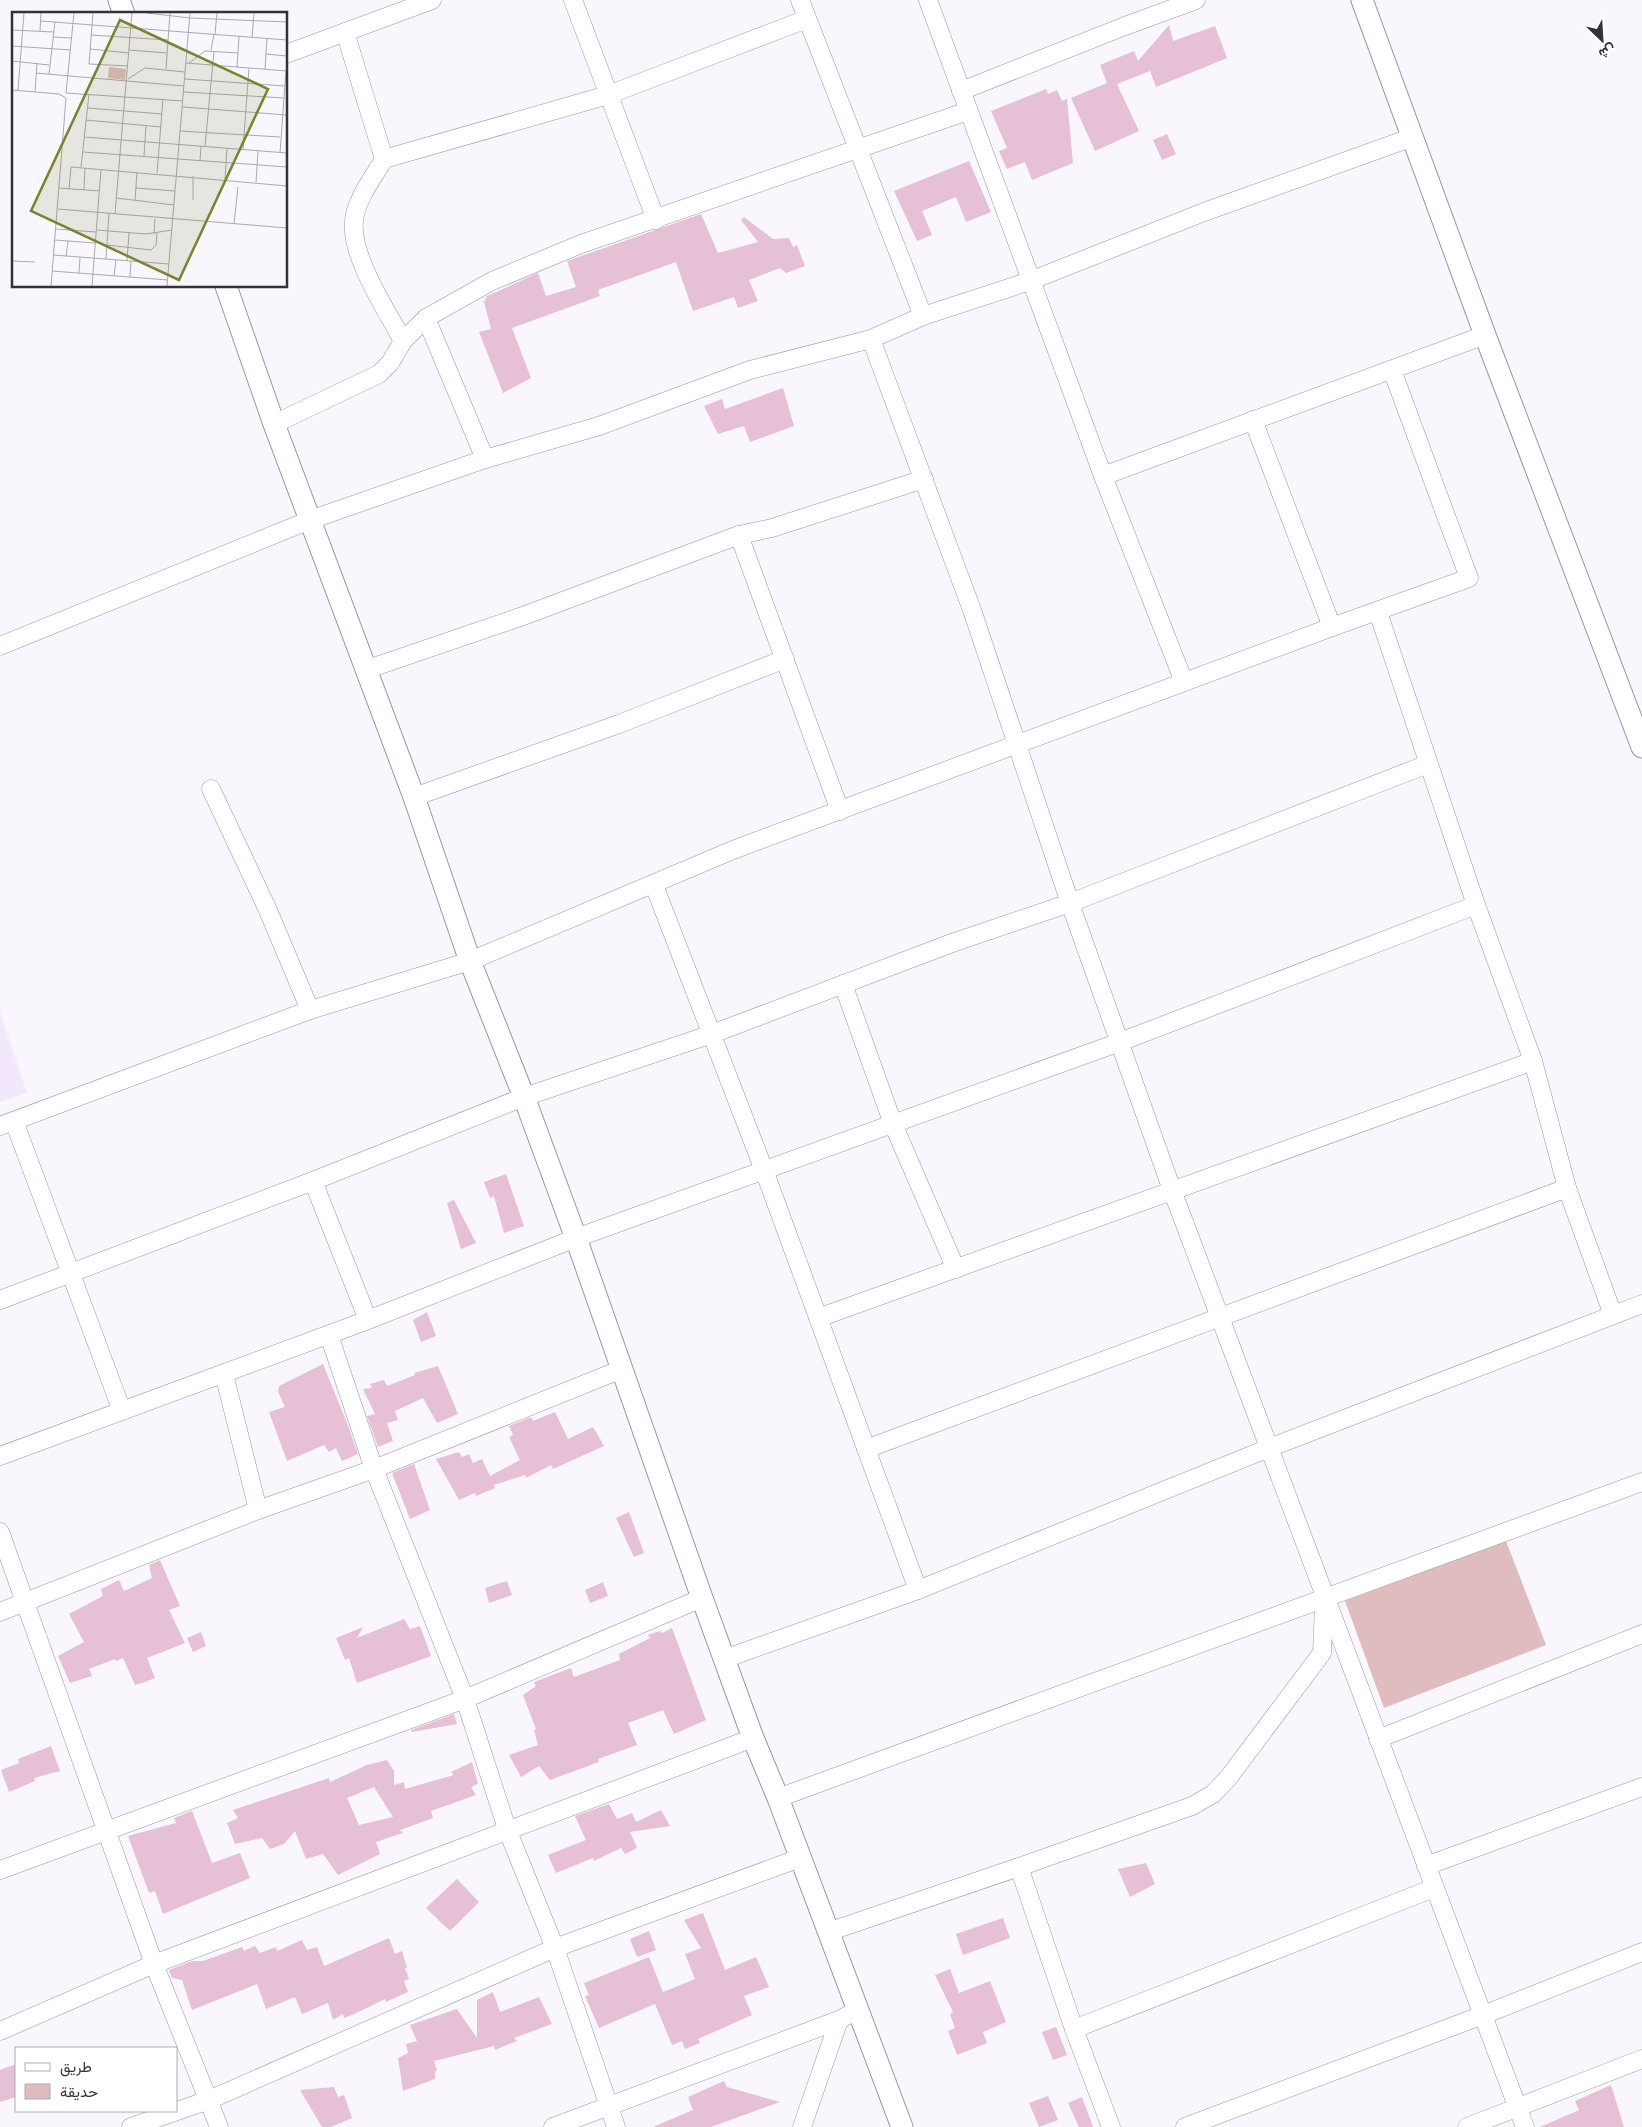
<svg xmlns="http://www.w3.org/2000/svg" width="1642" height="2127" viewBox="0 0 1642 2127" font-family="'Titillium Web',Vazirmatn,sans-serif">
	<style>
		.built { fill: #f3e8fb }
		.green { fill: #dfbcbd }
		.building { fill: #e6c0d5; fill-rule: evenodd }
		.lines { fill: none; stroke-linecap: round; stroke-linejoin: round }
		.minor-casing { stroke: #9b94a0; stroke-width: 19 }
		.tertiary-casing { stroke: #9b94a0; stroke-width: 23 }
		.minor { stroke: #fff; stroke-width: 18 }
		.tertiary { stroke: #fff; stroke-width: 21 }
		.inset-road { fill: none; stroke: #aba8ae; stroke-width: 1 }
		.view { fill: #7b832f; fill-opacity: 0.15; stroke: #7b832f; stroke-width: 2.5 }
		.inset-edge { fill: none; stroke: #343237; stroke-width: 2.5 }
	</style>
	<rect width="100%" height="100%" fill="#faf6fe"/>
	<path class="built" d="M0 1012 27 1093 0 1102Z"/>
	<path class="green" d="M1506 1541 1546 1645 1384 1708 1345 1601Z"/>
	<g class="building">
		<path d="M1169 25 1173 41 1215 26 1227 58 1156 87 1150 71 1117 84 1139 131 1095 151 1071 98 1107 83 1100 65 1134 51 1138 61Z"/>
		<path d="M1046 89 1048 94 1057 90 1062 101 1067 99 1073 163 1032 180 1025 162 1007 169 999 151 1007 148 991 111Z"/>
		<path d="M1167 134 1176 154 1162 160 1153 140Z"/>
		<path d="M969 161 991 212 966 222 956 197 922 211 932 235 917 241 894 191Z"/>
		<path d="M701 214 718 253 758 242 741 220 744 217 773 239 789 238 793 247 797 245 805 266 786 273 780 268 749 280 758 301 738 308 734 297 693 311 676 262 598 290 600 296 512 328 531 378 503 393 479 332 491 329 484 302 487 296 538 273 546 296 576 287 567 261Z"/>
		<path d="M783 388 794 426 750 442 744 426 718 434 704 406 722 399 725 409Z"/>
		<path d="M506 1174 524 1226 504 1233 494 1196 490 1198 484 1182Z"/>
		<path d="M454 1200 476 1243 461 1249 447 1203Z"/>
		<path d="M427 1312 436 1336 421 1342 413 1320Z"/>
		<path d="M323 1364 347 1423 358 1454 342 1461 336 1448 329 1452 324 1445 287 1461 269 1412 285 1407 278 1392 279 1386Z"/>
		<path d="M438 1366 458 1414 437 1423 423 1398 395 1411 398 1420 387 1423 393 1441 378 1447 367 1416 375 1414 363 1389 372 1388 370 1384 384 1380 387 1386 415 1375 414 1373Z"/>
		<path d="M555 1412 568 1439 593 1427 604 1446 553 1469 551 1465 526 1478 525 1475 494 1485 495 1488 476 1496 475 1493 459 1500 436 1459 459 1452 462 1457 469 1454 473 1463 482 1459 490 1476 520 1460 509 1437 513 1435 509 1426 531 1417 533 1421Z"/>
		<path d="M414 1464 430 1510 410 1519 392 1473Z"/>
		<path d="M629 1512 644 1553 634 1557 616 1518Z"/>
		<path d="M160 1560 180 1606 169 1610 185 1643 147 1658 155 1678 145 1682 135 1685 123 1658 116 1661 115 1659 89 1669 92 1676 70 1683 58 1656 84 1642 69 1614 103 1596 101 1589 119 1580 124 1591 152 1578 149 1565Z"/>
		<path d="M507 1581 512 1595 489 1603 485 1588Z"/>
		<path d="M603 1582 608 1596 590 1603 585 1590Z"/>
		<path d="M404 1619 410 1629 420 1626 431 1656 357 1683 349 1658 345 1660 336 1638 363 1627 357 1638Z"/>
		<path d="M672 1628 706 1720 674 1734 663 1710 628 1723 637 1745 598 1759 599 1762 550 1780 539 1766 521 1777 509 1755 538 1745 534 1730 536 1729 523 1695 536 1686 534 1682 571 1668 574 1677 620 1660 619 1654 650 1638 648 1635 660 1631 662 1633Z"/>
		<path d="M201 1632 206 1646 193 1652 187 1638Z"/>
		<path d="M454 1714 457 1724 412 1732 411 1730Z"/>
		<path d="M51 1746 60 1771 34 1778 35 1781 9 1792 1 1770 19 1763 18 1759Z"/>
		<path d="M387 1760 394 1771V1785L404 1782 405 1789 454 1775 451 1772 472 1762 478 1784 471 1787 476 1795 431 1811 433 1818 400 1830 403 1833 376 1842 380 1854 338 1875 323 1854 306 1859 295 1831 284 1844 270 1849 262 1838 235 1844 227 1823 238 1818 233 1810 329 1778 330 1782 367 1765ZM374 1787 393 1817 359 1825 347 1798Z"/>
		<path d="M609 1804 617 1819 632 1813 636 1822 661 1810 670 1826 630 1832 637 1848 625 1854 621 1848 594 1861 593 1858 556 1873 548 1855 586 1840 575 1816Z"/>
		<path d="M192 1811 212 1863 240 1853 250 1878 163 1914 155 1891 149 1893 128 1836 176 1823 174 1818Z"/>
		<path d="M1146 1863 1155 1884 1130 1897 1118 1869Z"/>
		<path d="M457 1879 479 1902 450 1931 426 1908Z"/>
		<path d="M703 1913 725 1970 756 1957 769 1987 744 1996 752 2015 698 2039 700 2043 685 2049 682 2041 672 2045 655 2004 599 2028 585 1996 589 1995 584 1983 649 1957 663 1992 695 1979 685 1954 701 1948 684 1920Z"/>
		<path d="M1003 1918 1010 1938 963 1955 956 1934Z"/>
		<path d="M649 1931 656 1950 637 1957 630 1939Z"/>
		<path d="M389 1938 395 1954 402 1951 407 1968H405L409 1979 404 1981 408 1992 386 2002 385 1999 352 2015 344 2018 343 2014 333 2020 328 2003 302 2014 295 1997 266 2009 257 1984 192 2010 182 1980 172 1978 169 1970 192 1961H203L242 1947 244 1951 255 1946 260 1953 276 1947 277 1951 302 1940 307 1950 317 1947 324 1966Z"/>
		<path d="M950 1969 959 1993 990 1981 1006 2022 983 2032 987 2043 957 2055 948 2031 955 2028 950 2014 953 2012 935 1975Z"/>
		<path d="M493 1992 500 2012 539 1997 552 2024 514 2038 517 2041 495 2050 494 2046 434 2061 437 2070 435 2072V2079L403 2091 398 2058 408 2053 406 2044 417 2041 410 2025 457 2009 477 2038V2000Z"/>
		<path d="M1056 2027 1067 2055 1053 2060 1042 2032Z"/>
		<path d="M16 2064V2097L0 2102V2070Z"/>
		<path d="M724 2081 727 2087 780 2102 711 2127H653L693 2110 688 2097Z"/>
		<path d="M1611 2085 1624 2127H1540L1579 2110 1575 2101Z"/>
		<path d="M334 2087 338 2097 344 2095 352 2118 331 2127H322L300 2090Z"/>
		<path d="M1048 2096 1058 2120 1039 2127 1029 2103Z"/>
		<path d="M1082 2097 1093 2127H1079L1068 2103Z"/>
	</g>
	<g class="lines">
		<defs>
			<g id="minor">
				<path d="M573 0 656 220"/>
				<path d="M800 0 923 316"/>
				<path d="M928 0 1103 476 1184 682"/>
				<path d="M345 32 384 159"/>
				<path d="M286 54 432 0"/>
				<path d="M961 91 1125 26 1196 0"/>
				<path d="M426 318 485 459"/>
				<path d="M871 339 972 610 1070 903 1172 1190 1525 2127"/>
				<path d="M403 341C387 311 350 256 354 221 356 199 373 178 384 159L608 95 807 19"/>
				<path d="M1253 420 1332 627"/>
				<path d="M274 424 379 374 390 363 403 341 426 318 492 281 581 244 968 111"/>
				<path d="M1103 476 1485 335"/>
				<path d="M739 535 840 811"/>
				<path d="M1378 612 1476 905 1533 1061 1567 1188 1613 1315"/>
				<path d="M0 646 310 520 485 459 599 426 750 370 871 339 923 316 1030 281 1204 212 1413 137"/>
				<path d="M365 670 523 616 739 535 772 528 924 479"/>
				<path d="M211 789 267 908 310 1010"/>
				<path d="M414 797 619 724 785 659"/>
				<path d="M654 885 764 1170 918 1590"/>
				<path d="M843 984 893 1124 956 1269"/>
				<path d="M14 1121 122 1411"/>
				<path d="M0 1126 310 1010 470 961 733 850 1332 627 1469 578 1392 370"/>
				<path d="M313 1181 368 1320"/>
				<path d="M0 1300 313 1181 524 1097 712 1034 952 943 1070 903 1428 764"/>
				<path d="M818 1318 1533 1061"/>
				<path d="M329 1335 374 1469 465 1699 507 1829 555 1948 616 2127"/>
				<path d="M224 1374 258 1510"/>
				<path d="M866 1449 1567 1188"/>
				<path d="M0 1456 368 1320 576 1238 1120 1042 1476 905"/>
				<path d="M0 1532 154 1964 219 2127"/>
				<path d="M0 1612 258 1510 374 1469 622 1369"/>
				<path d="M724 1659 918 1590 1269 1448 1642 1304"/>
				<path d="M1378 1739 1642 1634"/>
				<path d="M778 1798 1642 1482"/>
				<path d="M1426 1866 1642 1787"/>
				<path d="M1019 1867 1074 2029 1111 2127"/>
				<path d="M0 1870 465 1699 702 1598"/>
				<path d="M828 1932 1019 1867 1192 1806 1213 1794 1229 1777 1322 1653 1324 1606"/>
				<path d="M1074 2029 1434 1888"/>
				<path d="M0 2031 154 1964 753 1738"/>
				<path d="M131 2127 209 2100 555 1948 800 1858"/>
				<path d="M553 2127 839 2020 857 2010"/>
				<path d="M802 2127 839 2020"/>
				<path d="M1185 2127 1483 2015 1642 1952"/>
				<path d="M1467 2127 1642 2059"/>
			</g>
			<g id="tertiary">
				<path d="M119 0 124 14"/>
				<path d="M1362 0 1485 335 1642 747"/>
				<path d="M226 286 274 424 414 797 470 961 524 1097 576 1238 702 1598 753 1738 778 1798 902 2127"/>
			</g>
		</defs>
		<use href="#minor" class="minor-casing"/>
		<use href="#tertiary" class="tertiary-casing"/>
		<use href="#minor" class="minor"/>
		<use href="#tertiary" class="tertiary"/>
	</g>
	<g transform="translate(12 12)">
		<rect width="275" height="275" fill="#faf6fe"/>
		<path d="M97 55 114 57 113 68 96 66Z" fill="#dfbcbd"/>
		<path class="inset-road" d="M81 1 77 52 116 54M135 1 178 6 275 10M29 9 275 28M0 18 42 20M28 19 29 1M203 22 205 1M79 23 156 28M41 25 60 26M240 25 242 1M0 34 59 38M78 37 117 41M117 38 155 41M199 38 202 22M254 42 275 44M0 49 37 53M174 51 275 59M177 51 193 39 226 41M225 55 227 24M154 57 158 1M253 57 255 26M24 61 172 74M37 62 43 10M116 67 133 56 173 60M173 67 273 74M0 78 47 82 54 86 39 274M6 78 12 1M23 80 25 51M172 80 272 86M54 81 171 89M54 81 62 1M171 95 275 103M76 96 150 102M74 108 149 115M168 119 268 125M72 125 275 141M193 134 202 39M231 137 237 56M71 140 275 155M268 141 274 59M132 144 134 114M188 149 189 134M69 155 77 82M145 161 151 87M213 167 215 136M244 170 246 139M47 176 88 179M124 176 163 179M57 177 59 155 275 174M72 178 73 156M104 186 162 193M181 188V164M123 189 125 160M46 197 275 216M103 201 120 1M222 212 226 175M44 217 84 220M85 218 134 222 160 218M142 222 143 207M43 228 83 231M95 233 139 238 144 233 145 221M42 243 157 252M54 245 56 229M94 247 97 201M0 249 23 250M115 249 117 221M40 259 156 268M67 261 68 246M102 264 104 248M118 265 119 249M80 274 89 157M155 274 178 1"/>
		<path class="view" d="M108 8 256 77 167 268 19 199Z"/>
		<rect width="275" height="275" class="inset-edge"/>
	</g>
	<rect x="15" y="2047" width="162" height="65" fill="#ffffff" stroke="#aeadaf"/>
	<rect x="25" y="2063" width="25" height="8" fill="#ffffff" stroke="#aeadaf"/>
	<text x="60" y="2072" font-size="15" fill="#343237">طريق</text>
	<rect x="25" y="2084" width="25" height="15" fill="#dfbcbd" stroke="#aeadaf"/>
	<text x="60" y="2097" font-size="15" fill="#343237">حديقة</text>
	<g transform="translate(1602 40) rotate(155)" stroke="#ffffff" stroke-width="4" paint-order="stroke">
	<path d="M0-4L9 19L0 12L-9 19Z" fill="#343237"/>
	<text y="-8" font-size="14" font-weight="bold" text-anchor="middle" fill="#343237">ش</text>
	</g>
</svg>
